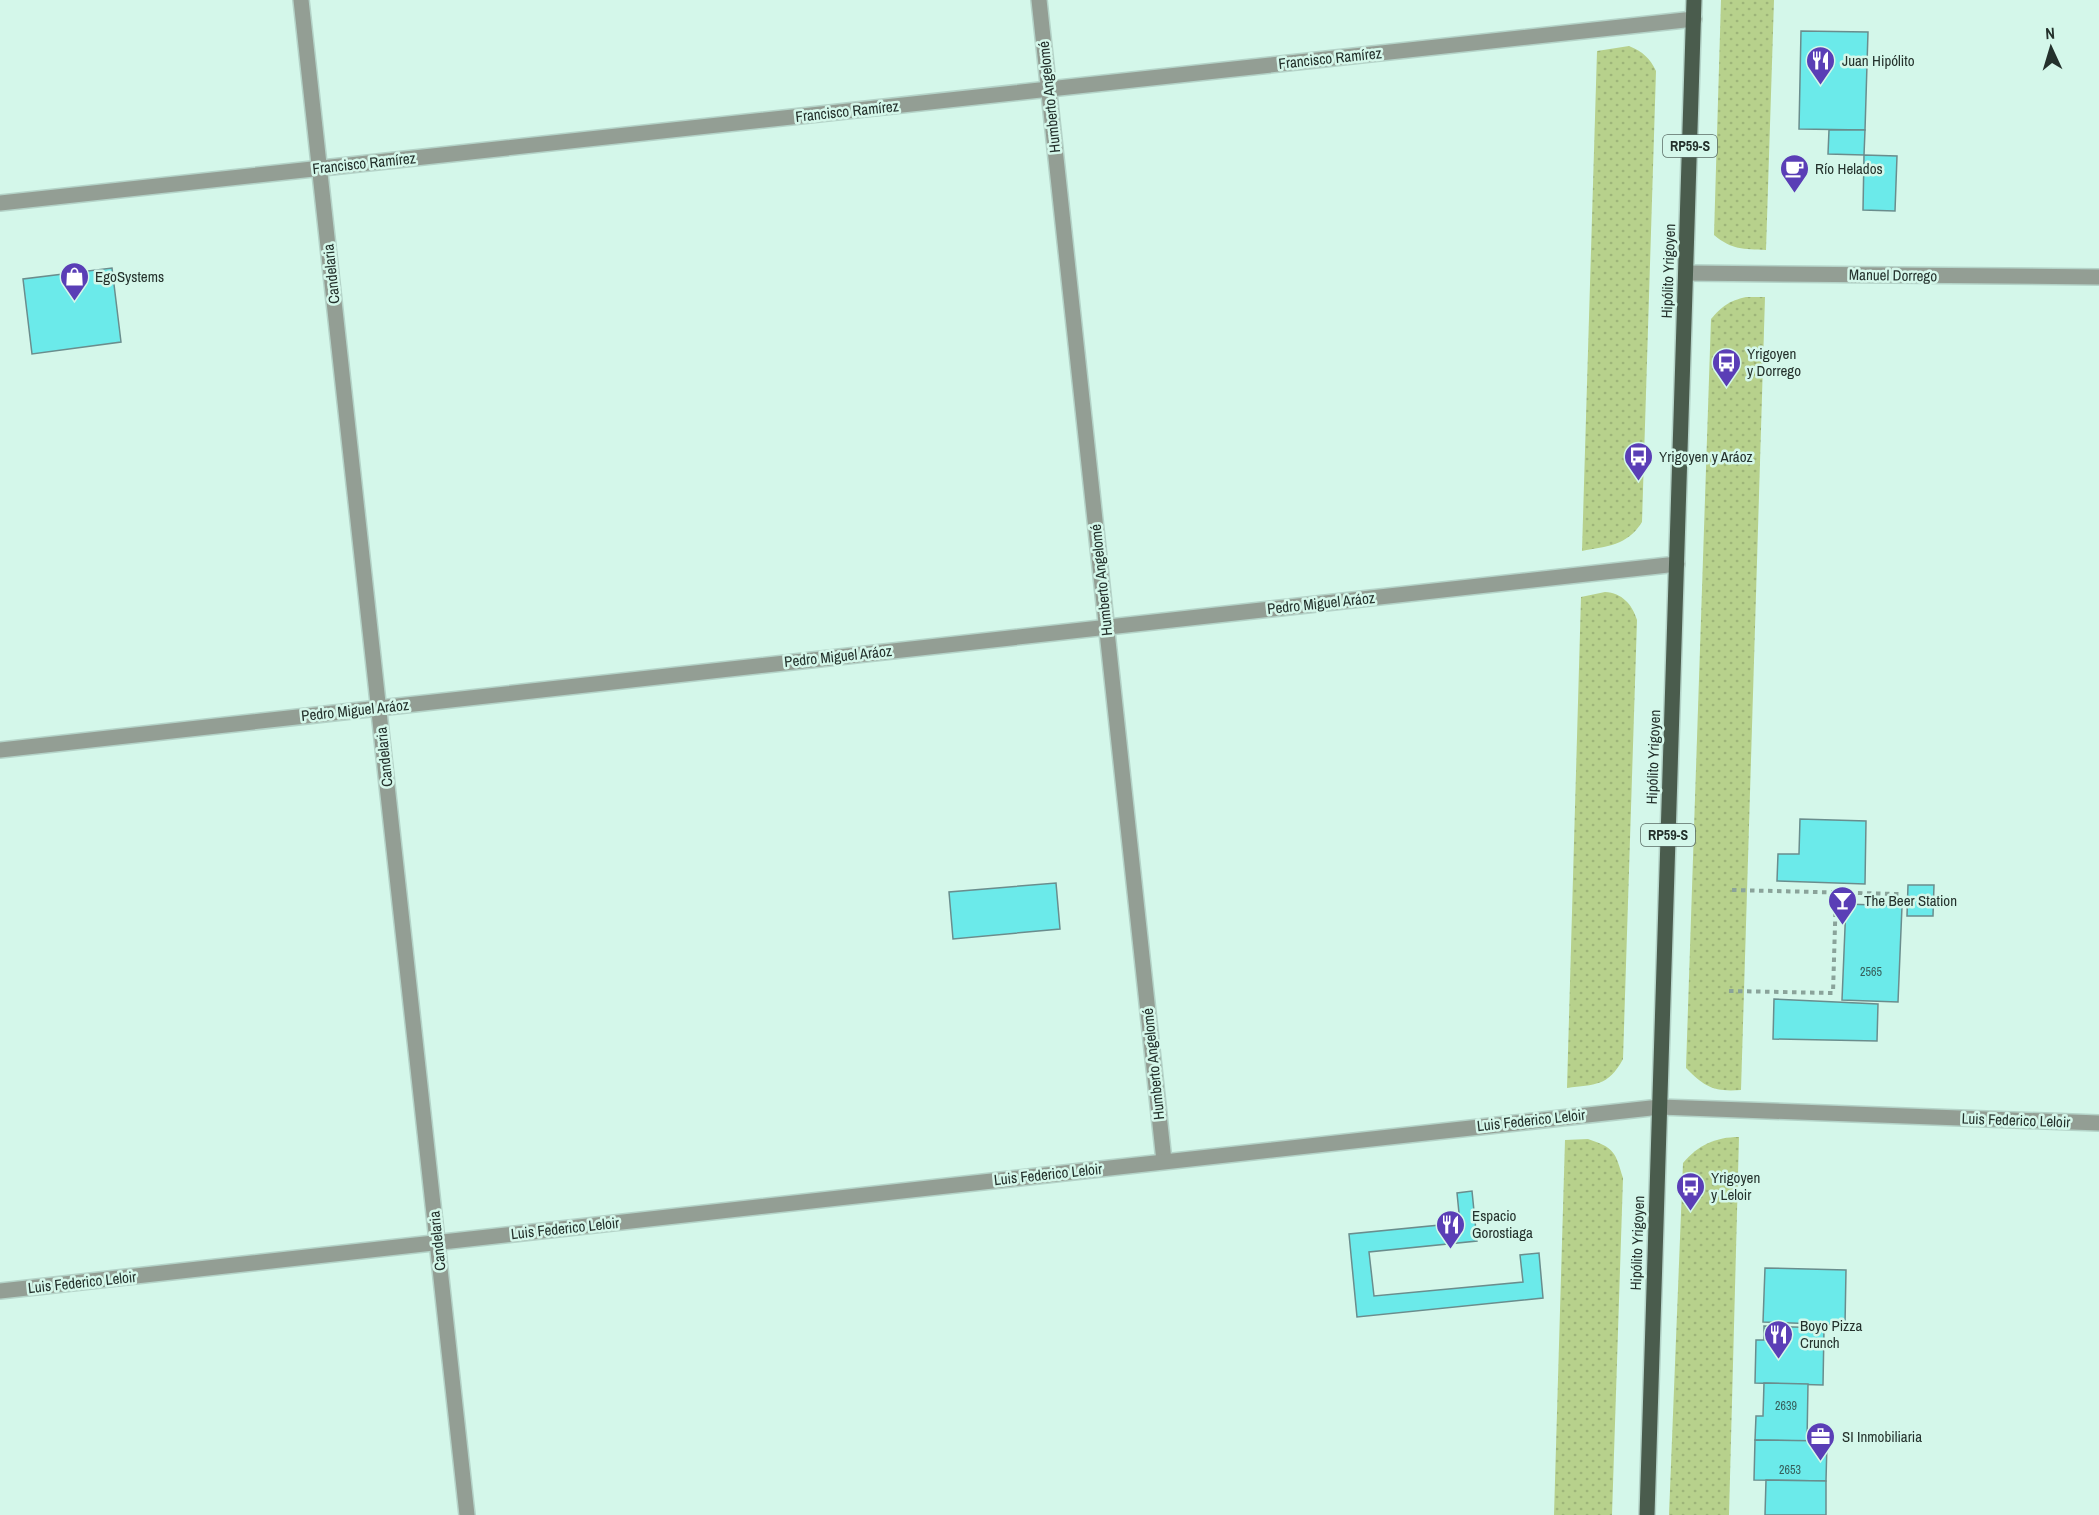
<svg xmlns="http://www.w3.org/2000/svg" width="2099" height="1515" viewBox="0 0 2099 1515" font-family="'Archivo Narrow',sans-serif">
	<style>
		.grass { fill: url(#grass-dots) }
		.building { fill: #6beaea; stroke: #6a8d8d; stroke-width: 1.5 }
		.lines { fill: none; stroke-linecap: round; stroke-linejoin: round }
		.minor-casing { stroke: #b4d3c8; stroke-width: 18 }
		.tertiary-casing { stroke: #b4d3c8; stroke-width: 18 }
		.primary-casing { stroke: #b4d3c8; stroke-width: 18 }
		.path { stroke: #8aa39a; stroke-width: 4; stroke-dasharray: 4.5 4.5; stroke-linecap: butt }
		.minor { stroke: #939e94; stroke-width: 15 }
		.tertiary { stroke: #939e94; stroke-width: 15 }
		.primary { stroke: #4a5c4d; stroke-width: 15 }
		.labels { text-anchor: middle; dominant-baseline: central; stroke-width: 5; stroke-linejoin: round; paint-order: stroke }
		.number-label { font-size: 12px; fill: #365f5c }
		.shield { fill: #d4f7ea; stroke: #596c65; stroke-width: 1.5 }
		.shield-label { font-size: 14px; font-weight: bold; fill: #24312c }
		.street-label { font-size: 15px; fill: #24312c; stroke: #d4f7ea }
		.poi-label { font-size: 15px; fill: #24312c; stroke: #d4f7ea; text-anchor: start }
	</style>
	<defs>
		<pattern id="grass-dots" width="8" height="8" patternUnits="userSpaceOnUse" patternTransform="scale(1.5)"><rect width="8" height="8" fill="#b7d18c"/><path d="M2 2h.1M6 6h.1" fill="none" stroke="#9db479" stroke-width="1.8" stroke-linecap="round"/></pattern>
	</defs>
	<rect width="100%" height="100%" fill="#d4f7ea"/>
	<g class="grass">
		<path d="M1721 0H1774L1766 250C1743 249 1732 250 1714 235Z"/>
		<path d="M1629 46C1643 52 1650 58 1656 71L1642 522C1627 546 1607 546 1582 551L1597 51Z"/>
		<path d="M1746 297H1765L1741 1090C1713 1092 1705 1087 1686 1068L1711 319C1722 306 1729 301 1746 297Z"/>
		<path d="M1605 592C1622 593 1632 604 1637 620L1623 1059C1608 1087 1595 1084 1567 1088L1581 597Z"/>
		<path d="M1739 1137 1729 1515H1669L1683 1163C1698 1145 1716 1137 1739 1137Z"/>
		<path d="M1588 1139C1615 1148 1615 1152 1623 1178L1612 1515H1554L1565 1140Z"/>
	</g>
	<g class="building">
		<path d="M1801 31 1868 32 1865 130 1799 129Z"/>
		<path d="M1829 130H1865L1864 155 1828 154Z"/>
		<path d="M1864 155 1897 156 1895 211 1863 210Z"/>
		<path d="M112 268 121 342 32 354 23 279Z"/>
		<path d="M1800 819 1866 821 1865 884 1777 881 1778 854H1799Z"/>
		<path d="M1056 883 1060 929 953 939 949 892Z"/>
		<path d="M1908 885H1934L1933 916H1907Z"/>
		<path d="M1846 904 1902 906 1898 1002 1842 1000Z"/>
		<path d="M1774 999 1878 1004 1877 1041 1773 1039Z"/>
		<path d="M1472 1191 1477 1241 1369 1252 1374 1296 1523 1282 1520 1255 1539 1253 1543 1298 1357 1317 1349 1234 1460 1223 1457 1193Z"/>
		<path d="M1765 1268 1846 1270 1845 1325 1763 1322Z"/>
		<path d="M1764 1326 1824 1328 1823 1385 1755 1383 1756 1340H1764Z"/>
		<path d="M1764 1383 1808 1384 1807 1441 1755 1440 1756 1416H1763Z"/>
		<path d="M1755 1440 1827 1441 1826 1481 1754 1480Z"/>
		<path d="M1766 1480 1826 1481V1515H1765Z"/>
	</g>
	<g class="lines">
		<defs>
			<g id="minor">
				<path d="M301 0 467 1515"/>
				<path d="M1039 0 1164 1161"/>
				<path d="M0 203 1694 19"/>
				<path d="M1686 273 2099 277"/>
				<path d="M0 750 1677 564"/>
			</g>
			<path id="tertiary" d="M0 1291 1660 1107 2099 1123"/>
			<path id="primary" d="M1647 1515 1694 0"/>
		</defs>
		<use href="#minor" class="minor-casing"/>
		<use href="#tertiary" class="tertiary-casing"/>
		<use href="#primary" class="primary-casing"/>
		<g class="path">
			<path d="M1732 890 1899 894"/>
			<path d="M1729 991 1833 993 1836 892"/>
		</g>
		<use href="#minor" class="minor"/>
		<use href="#tertiary" class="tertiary"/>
		<use href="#primary" class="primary"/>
	</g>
	<defs>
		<symbol id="restaurant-pin" viewBox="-11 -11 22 30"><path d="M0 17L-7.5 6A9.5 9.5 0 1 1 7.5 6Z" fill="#5a3eb6" stroke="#d4f7ea"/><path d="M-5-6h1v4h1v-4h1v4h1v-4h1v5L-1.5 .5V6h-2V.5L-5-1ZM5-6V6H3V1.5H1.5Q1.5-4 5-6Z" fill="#fff"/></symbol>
		<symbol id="cafe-pin" viewBox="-11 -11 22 30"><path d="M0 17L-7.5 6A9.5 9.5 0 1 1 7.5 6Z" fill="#5a3eb6" stroke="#d4f7ea"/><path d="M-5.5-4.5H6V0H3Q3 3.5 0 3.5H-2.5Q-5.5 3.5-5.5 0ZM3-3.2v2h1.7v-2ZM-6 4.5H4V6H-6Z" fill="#fff"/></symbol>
		<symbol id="shop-pin" viewBox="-11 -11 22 30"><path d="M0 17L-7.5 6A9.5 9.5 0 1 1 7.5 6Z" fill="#5a3eb6" stroke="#d4f7ea"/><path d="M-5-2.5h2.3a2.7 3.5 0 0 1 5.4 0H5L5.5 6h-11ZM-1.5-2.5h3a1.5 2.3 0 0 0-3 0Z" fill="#fff"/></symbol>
		<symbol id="bus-pin" viewBox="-11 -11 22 30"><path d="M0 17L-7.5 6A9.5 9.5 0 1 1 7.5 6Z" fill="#5a3eb6" stroke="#d4f7ea"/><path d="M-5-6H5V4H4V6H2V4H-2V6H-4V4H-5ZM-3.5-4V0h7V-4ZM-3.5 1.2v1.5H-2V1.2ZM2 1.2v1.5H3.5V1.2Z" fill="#fff"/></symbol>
		<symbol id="bar-pin" viewBox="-11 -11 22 30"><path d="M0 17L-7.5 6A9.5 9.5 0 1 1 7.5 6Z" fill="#5a3eb6" stroke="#d4f7ea"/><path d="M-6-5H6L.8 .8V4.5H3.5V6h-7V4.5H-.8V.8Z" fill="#fff"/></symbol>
		<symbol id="office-pin" viewBox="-11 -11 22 30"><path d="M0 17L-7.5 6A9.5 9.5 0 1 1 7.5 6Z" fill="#5a3eb6" stroke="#d4f7ea"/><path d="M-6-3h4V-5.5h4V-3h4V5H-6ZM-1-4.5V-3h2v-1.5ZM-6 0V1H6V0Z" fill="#fff"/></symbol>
	</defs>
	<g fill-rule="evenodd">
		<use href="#restaurant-pin" x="1804" y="44" width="33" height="45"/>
		<use href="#cafe-pin" x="1778" y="152" width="33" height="45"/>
		<use href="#shop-pin" x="58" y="260" width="33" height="45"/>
		<use href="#bus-pin" x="1710" y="346" width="33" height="45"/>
		<use href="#bus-pin" x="1622" y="440" width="33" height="45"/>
		<use href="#bar-pin" x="1826" y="884" width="33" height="45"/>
		<use href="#bus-pin" x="1674" y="1170" width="33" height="45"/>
		<use href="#restaurant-pin" x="1434" y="1208" width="33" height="45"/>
		<use href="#restaurant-pin" x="1762" y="1318" width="33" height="45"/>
		<use href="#office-pin" x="1804" y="1420" width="33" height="45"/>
	</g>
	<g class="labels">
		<g class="number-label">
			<text x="1871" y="972">2565</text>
			<text x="1786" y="1406">2639</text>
			<text x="1790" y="1470">2653</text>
		</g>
		<g class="shield">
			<rect x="1663" y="135" width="54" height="22" rx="4.5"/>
			<rect x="1641" y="824" width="54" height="22" rx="4.5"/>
		</g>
		<g class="shield-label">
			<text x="1690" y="146">RP59-S</text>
			<text x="1668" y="835">RP59-S</text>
		</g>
		<g class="street-label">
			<text transform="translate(1330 58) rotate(-6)">Francisco Ramírez</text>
			<text transform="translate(1049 97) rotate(-96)">Humberto Angelomé</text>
			<text transform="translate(847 111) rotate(-6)">Francisco Ramírez</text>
			<text transform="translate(364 163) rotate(-6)">Francisco Ramírez</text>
			<text transform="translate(1668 271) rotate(-88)">Hipólito Yrigoyen</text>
			<text transform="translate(331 274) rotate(-96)">Candelaria</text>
			<text transform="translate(1893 275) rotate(1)">Manuel Dorrego</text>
			<text transform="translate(1101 580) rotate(-96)">Humberto Angelomé</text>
			<text transform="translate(1321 603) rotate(-6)">Pedro Miguel Aráoz</text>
			<text transform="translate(838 656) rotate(-6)">Pedro Miguel Aráoz</text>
			<text transform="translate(355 710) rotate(-6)">Pedro Miguel Aráoz</text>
			<text transform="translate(384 757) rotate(-96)">Candelaria</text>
			<text transform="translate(1653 757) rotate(-88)">Hipólito Yrigoyen</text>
			<text transform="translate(1153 1064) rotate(-96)">Humberto Angelomé</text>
			<text transform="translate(1531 1120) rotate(-6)">Luis Federico Leloir</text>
			<text transform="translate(2016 1120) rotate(2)">Luis Federico Leloir</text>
			<text transform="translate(1048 1174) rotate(-6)">Luis Federico Leloir</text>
			<text transform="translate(565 1228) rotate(-6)">Luis Federico Leloir</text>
			<text transform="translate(437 1241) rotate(-96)">Candelaria</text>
			<text transform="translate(1637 1243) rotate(-88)">Hipólito Yrigoyen</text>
			<text transform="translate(82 1282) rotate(-6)">Luis Federico Leloir</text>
		</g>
		<g class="poi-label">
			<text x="1842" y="60">Juan Hipólito</text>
			<text x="1815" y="168">Río Helados</text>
			<text x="95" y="276">EgoSystems</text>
			<text x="1747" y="353">Yrigoyen<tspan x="1747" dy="17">y Dorrego</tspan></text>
			<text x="1659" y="456">Yrigoyen y Aráoz</text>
			<text x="1864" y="900">The Beer Station</text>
			<text x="1711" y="1177">Yrigoyen<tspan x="1711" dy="17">y Leloir</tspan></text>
			<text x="1472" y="1215">Espacio<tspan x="1472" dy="17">Gorostiaga</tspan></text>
			<text x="1800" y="1325">Boyo Pizza<tspan x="1800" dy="17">Crunch</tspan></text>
			<text x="1842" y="1436">SI Inmobiliaria</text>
		</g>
	</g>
	<g transform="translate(2051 48) rotate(356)" stroke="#d4f7ea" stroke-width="4.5" paint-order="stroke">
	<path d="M0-4.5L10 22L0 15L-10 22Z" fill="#24312c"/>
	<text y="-9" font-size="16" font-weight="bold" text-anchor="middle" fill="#24312c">N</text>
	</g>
</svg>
